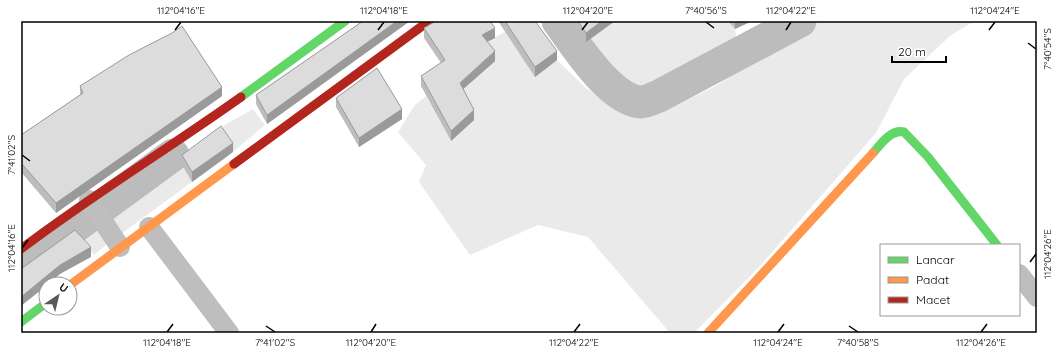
<svg xmlns="http://www.w3.org/2000/svg" width="1058" height="354" viewBox="0 0 1058 354" font-family="Quicksand,sans-serif">
	<style>
		.green { fill: #eaeaea }
		.lines { fill: none; stroke-linecap: round; stroke-linejoin: round }
		.river { stroke: #bcbcbc; stroke-width: 33 }
		.street { stroke: #bebebe; stroke-width: 20 }
		.fast { stroke: #63d668; stroke-width: 9 }
		.slow { stroke: #ff974d; stroke-width: 9 }
		.jam { stroke: #b3261e; stroke-width: 9 }
		.wall { fill: #bdbdbd }
		.shaded-wall { fill: #9a9a9a }
		.building { fill: #dcdcdc; stroke: #9a9a9a }
		.ticks { fill: none; stroke: #000; stroke-width: 1.5 }
		.neatline { fill: none; stroke: #000; stroke-width: 1.5 }
		.ticks-label { font-size: 10px; text-anchor: middle; fill: #000 }
	</style>
	<rect width="100%" height="100%" fill="#fff"/>
	<g class="green">
		<path d="M615 21H728L735 29 736 37 652 89 631 87 618 77 586 42Z"/>
		<path d="M817 21H975L951 35 904 79 876 133 759 267 694 333H670L588 237 538 225 470 255 419 182 426 165 398 132 414 106 426 96 451 141 474 120 460 92 494 61 482 44 505 32 535 76 557 60 587 89 633 117 661 112 714 87Z"/>
		<path d="M253 109 265 125 233 152 221 136 223 126Z"/>
		<path d="M182 165 192 182 118 236 104 213 153 178Z"/>
		<path d="M94 219 109 242 94 255 81 236Z"/>
	</g>
	<g class="lines">
		<g class="river">
			<path d="M558 21C575 44 610 100 641 102 646 102 654 98 659 96L800 21"/>
			<path d="M21 266 173 155"/>
		</g>
		<g class="street">
			<path d="M89 200 120 247"/>
			<path d="M149 227 229 333"/>
			<path d="M1019 274 1037 297"/>
		</g>
		<g class="fast">
			<path d="M241 97 345 21"/>
			<path d="M873 153C881 144 891 129 904 132L928 157 997 245"/>
			<path d="M21 322 46 303"/>
		</g>
		<g class="slow">
			<path d="M70 285 234 164"/>
			<path d="M708 333 873 153"/>
		</g>
		<g class="jam">
			<path d="M234 164 429 21"/>
			<path d="M21 249C92 195 168 149 241 97"/>
		</g>
	</g>
	<g class="wall">
		<path d="M363 21H410L267 124 256 104V95Z"/>
		<path d="M498 21H535L557 60 535 77Z"/>
		<path d="M571 21H615L586 42Z"/>
		<path d="M728 21H752L735 29Z"/>
		<path d="M424 28 495 38 487 42 495 61 463 89 474 120 451 141 421 86V76L441 63 424 38Z"/>
		<path d="M80 86 222 96 56 213 21 172V135L80 95Z"/>
		<path d="M336 98 402 119 359 147 336 107Z"/>
		<path d="M233 152 192 182 182 165V155Z"/>
	</g>
	<g class="shaded-wall">
		<path d="M397 21H410L267 124V115Z"/>
		<path d="M602 21H615L586 42V33Z"/>
		<path d="M735 21H752L735 29Z"/>
		<path d="M495 28V38L482 44V35Z"/>
		<path d="M495 51V61L460 92V83Z"/>
		<path d="M557 51V60L535 77V67Z"/>
		<path d="M222 87V96L56 213V203Z"/>
		<path d="M402 109V119L359 147V138Z"/>
		<path d="M474 110V120L451 141V131Z"/>
		<path d="M233 143V152L192 182V172Z"/>
		<path d="M91 247V257L60 274 48 284H46V286L21 306V297L60 265Z"/>
	</g>
	<g class="building">
		<path d="M363 21H397L267 115 256 95Z"/>
		<path d="M436 21H490L495 28 482 35 495 51 460 83 474 110 451 131 421 76 445 60 424 28Z"/>
		<path d="M505 21H535L557 51 535 67Z"/>
		<path d="M578 21H602L586 33Z"/>
		<path d="M182 26 222 87 56 203 21 163V135L83 93 80 86 129 55 172 33Z"/>
		<path d="M377 68 402 109 359 138 336 98Z"/>
		<path d="M221 126 233 143 192 172 182 155Z"/>
		<path d="M75 230 91 247 60 265 21 297V269Z"/>
	</g>
	<path class="ticks" d="M706 22 714 28M175 30 181 22M378 30 384 22M582 30 588 22M786 30 791 22M989 30 995 22M1028 43 1036 49M22 155 30 161M22 248 28 240M1030 262 1036 254M266 326 275 332M849 326 858 332M167 332 173 324M371 332 376 324M574 332 580 324M778 332 784 324M981 332 987 324"/>
	<rect width="1058" height="354" fill="none" stroke="#ffffff" stroke-width="44"/>
	<rect x="880" y="244" width="140" height="72" fill="#ffffff" stroke="#999999"/>
	<rect x="888" y="257" width="20" height="6" fill="#63d668" stroke="#999999"/>
	<text x="916" y="264" font-size="12" fill="#000000">Lancar</text>
	<rect x="888" y="277" width="20" height="6" fill="#ff974d" stroke="#999999"/>
	<text x="916" y="284" font-size="12" fill="#000000">Padat</text>
	<rect x="888" y="297" width="20" height="6" fill="#b3261e" stroke="#999999"/>
	<text x="916" y="304" font-size="12" fill="#000000">Macet</text>
	<g transform="translate(58 296) rotate(35)"><circle r="19" fill="#ffffff" stroke="#999999"/>
	<path d="M0-3L7 15L0 10L-7 15Z" fill="#595959"/>
	<text y="-6" font-size="11" font-weight="bold" text-anchor="middle" fill="#000000">U</text>
	</g>
	<path d="M892 56v6h54v-6" fill="none" stroke="#000000" stroke-width="2"/>
	<text x="898" y="56" font-size="12" fill="#000000" stroke="#ffffff" stroke-width="3" paint-order="stroke">20 m</text>
	<rect x="22" y="22" width="1014" height="310" class="neatline"/>
	<g class="ticks-label">
		<text x="181" y="14">112°04'16"E</text>
		<text x="384" y="14">112°04'18"E</text>
		<text x="588" y="14">112°04'20"E</text>
		<text x="706" y="14">7°40'56"S</text>
		<text x="791" y="14">112°04'22"E</text>
		<text x="995" y="14">112°04'24"E</text>
		<text transform="translate(1047 49) rotate(-90)" y="4">7°40'54"S</text>
		<text transform="translate(11 155) rotate(-90)" y="4">7°41'02"S</text>
		<text transform="translate(11 248) rotate(-90)" y="4">112°04'16"E</text>
		<text transform="translate(1047 254) rotate(-90)" y="4">112°04'26"E</text>
		<text x="167" y="346">112°04'18"E</text>
		<text x="275" y="346">7°41'02"S</text>
		<text x="371" y="346">112°04'20"E</text>
		<text x="574" y="346">112°04'22"E</text>
		<text x="778" y="346">112°04'24"E</text>
		<text x="858" y="346">7°40'58"S</text>
		<text x="981" y="346">112°04'26"E</text>
	</g>
</svg>
